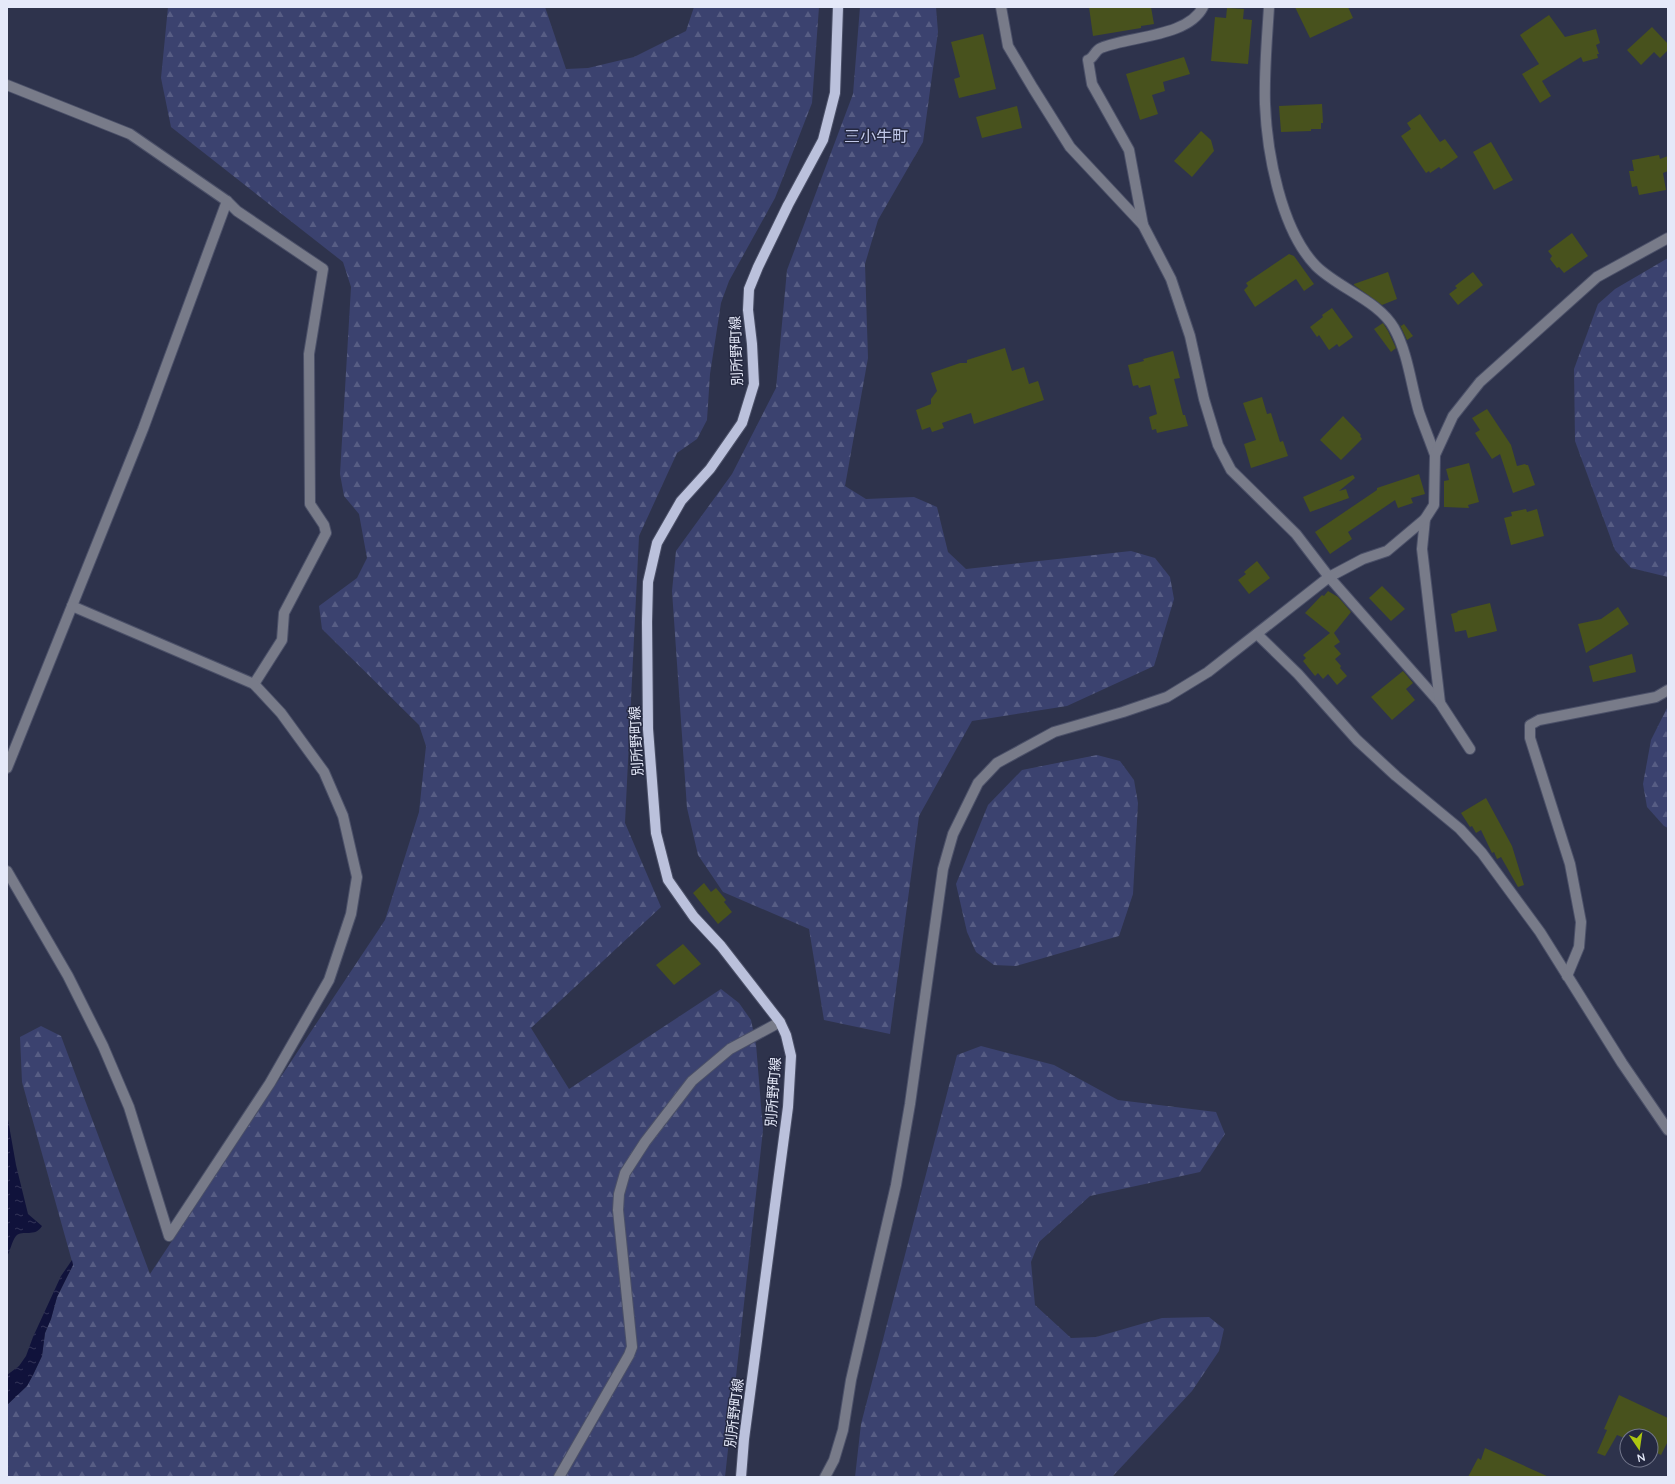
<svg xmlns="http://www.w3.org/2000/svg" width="1675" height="1484" viewBox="0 0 1675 1484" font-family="Quicksand,'Noto Sans JP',sans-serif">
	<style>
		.forest { fill: url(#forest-firs) }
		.water { fill: url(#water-ripples) }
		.building { fill: #48521d }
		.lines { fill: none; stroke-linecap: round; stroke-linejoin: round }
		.minor-casing { stroke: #4b5068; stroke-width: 12 }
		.major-casing { stroke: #4b5068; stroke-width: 12 }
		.minor { stroke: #787b89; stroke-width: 10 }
		.major { stroke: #bbc1dc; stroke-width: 10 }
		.labels { text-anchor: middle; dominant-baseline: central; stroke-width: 3; stroke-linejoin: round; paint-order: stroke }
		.street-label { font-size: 14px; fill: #e5e9f9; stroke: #252941 }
		.quarter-label { font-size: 16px; fill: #c1c8e8; stroke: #252941 }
	</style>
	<defs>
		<pattern id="forest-firs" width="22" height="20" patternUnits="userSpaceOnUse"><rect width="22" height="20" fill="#3b426f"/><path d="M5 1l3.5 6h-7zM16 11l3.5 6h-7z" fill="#575d84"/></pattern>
		<pattern id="water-ripples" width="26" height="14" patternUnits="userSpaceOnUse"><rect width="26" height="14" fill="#10123b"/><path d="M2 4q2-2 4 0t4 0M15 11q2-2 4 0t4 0" fill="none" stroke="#333458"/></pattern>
	</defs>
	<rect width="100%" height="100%" fill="#2e334c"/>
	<g class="forest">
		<path d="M168 7H545L566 69 588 68 634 57 686 31 694 7H819L812 103 775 198 729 281 721 303 710 374 707 420 697 439 677 453 639 536 625 823 661 907 531 1028 569 1089 721 989 739 1003 751 1020 756 1044 763 1130 725 1477H7V1405L27 1386 33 1375 42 1356 45 1333 51 1319 57 1297 73 1265 22 1082 20 1037 41 1026 61 1036 150 1274 385 920 419 812 426 746 419 725 322 629 319 606 357 578 367 558 359 514 344 496 340 474 351 287 343 262 171 127 161 78Z"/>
		<path d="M860 7H936L938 32 923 142 878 220 865 264 868 358 845 486 866 499 914 497 937 507 948 552 966 569 1131 551 1155 558 1170 577 1174 599 1154 666 1067 706 972 721 919 816 890 1034 824 1020 809 929 723 892 698 855 687 808 672 591 676 551 732 474 776 388 787 270 853 94Z"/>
		<path d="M1668 258V577L1631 568 1615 550 1575 441 1574 369 1598 304 1615 289Z"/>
		<path d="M1668 706V828L1664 826 1647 807 1643 784 1651 740Z"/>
		<path d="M1097 755 1120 761 1134 780 1138 803 1133 894 1119 936 1016 966 994 965 976 952 967 932 956 884 988 805 1022 770Z"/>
		<path d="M981 1046 1054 1065 1118 1100 1216 1112 1225 1134 1200 1172 1090 1196 1039 1242 1031 1262 1035 1305 1071 1338 1096 1337 1162 1318 1209 1317 1224 1329 1219 1351 1192 1391 1112 1477H855L861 1424 957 1055Z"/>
	</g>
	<g class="water">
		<path d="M7 1114 16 1165 28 1214 42 1226C35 1238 23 1229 16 1236 12 1241 10 1251 7 1257Z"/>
		<path d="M72 1260 73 1265 57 1297 51 1319 45 1333 42 1356 33 1375 27 1386 7 1405V1375L19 1366 26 1356 33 1337 61 1276Z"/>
	</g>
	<g class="building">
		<path d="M1089 7H1151L1154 24 1141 26V28L1093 36Z"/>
		<path d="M1295 7H1348L1353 18 1310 38Z"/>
		<path d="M1227 8 1244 9 1243 19 1252 20 1248 64 1211 61 1215 17 1226 18Z"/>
		<path d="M1549 15 1565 37 1596 29 1600 43 1596 45 1599 54H1597L1598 58 1583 62 1581 57 1542 81 1551 96 1540 103 1522 74 1539 64 1520 35Z"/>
		<path d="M1652 27 1668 44V50L1660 58 1654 52 1641 65 1627 50Z"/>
		<path d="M983 34 996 89 959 98 954 79 960 77 951 42Z"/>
		<path d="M1184 57 1190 74 1163 82 1165 91 1152 95 1158 114 1140 120 1126 74Z"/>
		<path d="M1322 104 1323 123H1321V129H1311V131L1281 132 1279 106Z"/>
		<path d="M1017 106 1022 128 982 138 976 117Z"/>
		<path d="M1420 114 1440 142 1445 139 1458 157 1441 169 1439 167 1430 173 1429 171 1426 173 1401 136 1411 129 1407 123Z"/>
		<path d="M1201 131 1211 140 1214 151 1192 177 1174 161Z"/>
		<path d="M1491 142 1513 180 1494 190 1473 152Z"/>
		<path d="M1659 155 1660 159 1668 156V171L1663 173 1666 190 1639 195 1637 186 1632 187 1629 171H1634L1632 160Z"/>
		<path d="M1572 233 1588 256 1564 273 1559 267 1557 268 1550 259 1552 256 1548 251Z"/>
		<path d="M1289 254 1294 256 1314 284 1304 291 1296 279 1255 307 1244 290 1248 286 1246 283Z"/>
		<path d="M1388 272 1397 299 1382 305 1354 285V284Z"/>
		<path d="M1473 272 1483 285 1458 305 1449 294 1457 288 1455 286Z"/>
		<path d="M1332 308 1353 337 1339 347 1337 344 1329 350 1319 335 1317 337 1310 327 1323 317 1322 315Z"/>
		<path d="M1393 316 1401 326 1404 324 1413 336 1407 340 1400 325Z"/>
		<path d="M1383 323 1388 331 1396 348 1391 352 1374 329Z"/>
		<path d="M1005 348 1012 371 1024 367 1029 384 1038 381 1044 400 974 424 971 413 942 423 944 428 932 432 930 427 922 430 916 410 931 404V399L937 391 931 373 960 363H967V360Z"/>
		<path d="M1173 351 1180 378 1174 379 1183 415H1185L1188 426 1157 433 1156 429 1152 430 1149 417 1157 414 1150 385 1139 388 1138 385 1133 386 1128 365 1144 361 1143 359Z"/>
		<path d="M1262 397 1267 414 1271 413 1280 442 1283 441 1288 456 1251 468 1244 444 1256 440 1243 403Z"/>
		<path d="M1487 409 1511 445 1517 466 1525 464 1526 465H1528L1535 485 1513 493 1500 454 1492 459 1475 433 1480 430 1472 418Z"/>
		<path d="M1343 416 1361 435 1360 436 1362 439 1341 460 1320 440Z"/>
		<path d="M1469 463 1479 502 1468 505 1469 508 1444 507V481L1449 480 1446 469Z"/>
		<path d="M1419 474 1425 494 1411 498 1413 503 1398 508 1395 500 1348 532 1352 539 1330 554 1315 532 1377 490V488Z"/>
		<path d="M1353 475 1355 478 1339 491 1346 489 1349 498 1310 512 1303 497Z"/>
		<path d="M1526 509 1527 512 1537 509 1544 536 1511 545 1504 518 1512 516 1511 512Z"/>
		<path d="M1257 561 1270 578 1249 594 1238 580 1246 574 1244 572Z"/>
		<path d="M1382 586 1405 609 1391 621 1369 598Z"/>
		<path d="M1328 591 1338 597 1351 612 1334 633 1340 642 1334 646 1341 654 1335 659 1341 666 1340 668 1347 676 1337 685 1328 674 1323 679 1318 673 1315 676 1303 661 1306 658 1303 655 1330 633 1305 613 1322 595 1324 596Z"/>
		<path d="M1490 603 1497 631 1468 638 1466 630 1455 632 1451 614 1458 612 1457 611Z"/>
		<path d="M1618 607 1629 624 1586 653 1578 624 1601 619Z"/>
		<path d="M1632 654 1636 672 1593 682 1589 666Z"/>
		<path d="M1403 671 1413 683 1406 689 1415 700 1392 720 1371 697Z"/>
		<path d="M1486 798 1512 846 1524 885 1518 887 1501 857 1497 859 1494 852 1492 853 1481 830 1476 833 1472 826 1470 827 1461 813Z"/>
		<path d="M704 883 711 892 716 888 726 900 724 902 732 912 718 924 693 893Z"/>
		<path d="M683 944 701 964 674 985 656 965Z"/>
		<path d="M1619 1395 1668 1418V1441L1661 1455 1651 1450V1436H1627V1439L1617 1435 1605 1456 1597 1453 1607 1430 1604 1429Z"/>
		<path d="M1485 1448 1549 1477H1468L1478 1458 1481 1460Z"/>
	</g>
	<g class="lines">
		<defs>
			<g id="minor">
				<path d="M1001 7 1008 46 1033 88 1070 147 1143 225 1171 279 1190 336 1204 399 1218 445 1231 470 1296 534 1329 577 1440 703 1470 749"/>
				<path d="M1269 7C1267 39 1264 72 1265 104 1267 153 1281 230 1316 266 1338 288 1379 301 1394 328 1408 353 1411 385 1419 412 1424 426 1430 441 1435 455"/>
				<path d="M7 85 130 134 227 201 237 211 323 269 309 354 310 504 324 525 326 533 284 613 282 640 254 684"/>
				<path d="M1143 225 1129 150 1092 84 1088 60C1094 58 1095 50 1101 48 1130 36 1188 37 1203 7"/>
				<path d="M1425 519 1422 549 1440 703"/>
				<path d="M1257 634 1298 674 1357 740 1396 776 1460 829 1482 853 1540 932 1622 1063 1668 1130"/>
				<path d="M7 768 143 429 227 201"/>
				<path d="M7 871 68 976 103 1046 129 1107 169 1236 270 1083 329 980 351 914 357 877 343 816 324 772 281 713 254 684 72 606"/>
				<path d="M1567 976 1579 947 1581 922 1570 864 1530 738V725L1539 720 1656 697 1668 690"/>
				<path d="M559 1477 629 1355 632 1347 618 1210 619 1194 625 1173 645 1142 692 1081 730 1049 780 1022"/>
				<path d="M825 1477 834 1460 843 1430 851 1380 896 1185 910 1104 943 869 953 834 978 783 997 763 1054 732 1123 712 1167 697 1208 672 1329 577 1363 559 1387 551 1425 519 1434 505 1435 455 1453 416 1480 382 1597 277 1668 238"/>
			</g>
			<path id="major" d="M741 1477 744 1439 788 1107 791 1056 786 1035 780 1022 721 946 694 917 668 880 656 833 648 729 647 622 648 582 657 543 681 501 710 469 742 423 754 384 752 344 748 310 749 289 758 267 788 205 823 140 835 93 838 7"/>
		</defs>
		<use href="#minor" class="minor-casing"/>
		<use href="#major" class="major-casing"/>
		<use href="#minor" class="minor"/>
		<use href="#major" class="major"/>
	</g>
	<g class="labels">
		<g class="street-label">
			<text transform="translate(736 351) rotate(-92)">別所野町線</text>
			<text transform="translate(636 741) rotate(-93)">別所野町線</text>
			<text transform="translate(773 1092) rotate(-86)">別所野町線</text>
			<text transform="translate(734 1413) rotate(-83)">別所野町線</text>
		</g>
		<g class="quarter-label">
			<text x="876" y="136">三小牛町</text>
		</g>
	</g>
	<rect width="1675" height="1484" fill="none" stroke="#e5e9f9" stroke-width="16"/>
	<g transform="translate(1639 1448) rotate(167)"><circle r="19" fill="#252941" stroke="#72768b"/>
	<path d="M0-3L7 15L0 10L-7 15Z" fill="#acc611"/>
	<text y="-6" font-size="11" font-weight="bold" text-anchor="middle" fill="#e5e9f9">N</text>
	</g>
</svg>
